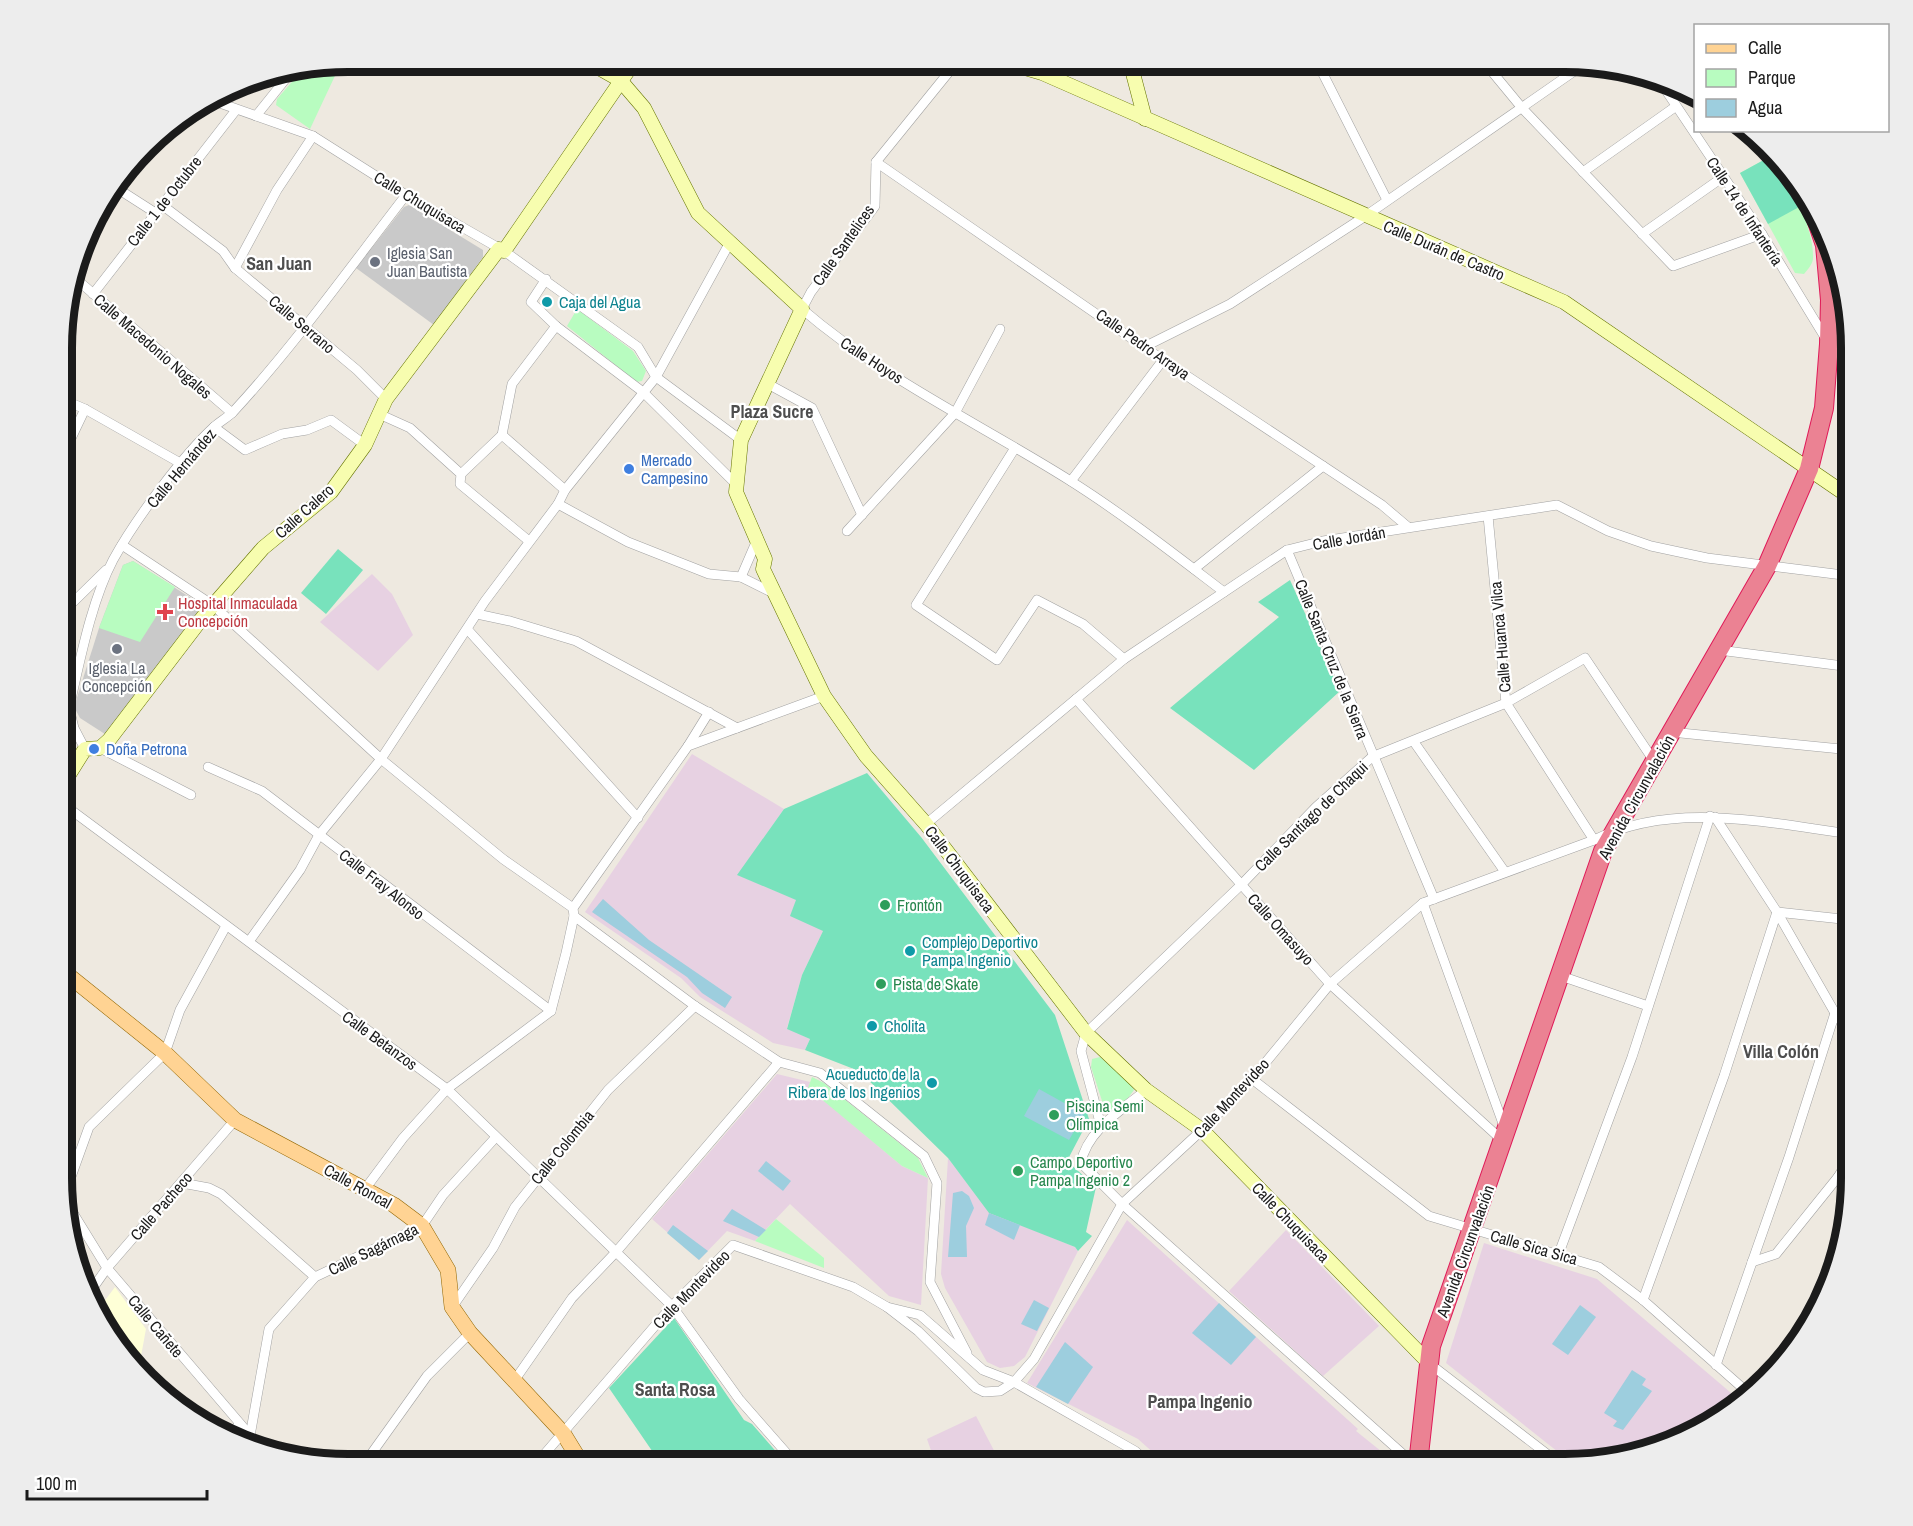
<svg xmlns="http://www.w3.org/2000/svg" width="1913" height="1526" viewBox="0 0 1913 1526" font-family="'Archivo Narrow',sans-serif">
	<style>
		.industrial { fill: #e7d1e2 }
		.education { fill: #feffd7 }
		.religious { fill: #c9c9c9 }
		.park { fill: #b8fcc0 }
		.pitch { fill: #78e2bc }
		.water { fill: #9dcede }
		.lines { fill: none; stroke-linecap: round; stroke-linejoin: round }
		.street-casing { stroke: #a2a2a2; stroke-width: 10 }
		.secondary-casing { stroke: #657400; stroke-width: 15 }
		.primary-casing { stroke: #926600; stroke-width: 16 }
		.highway-casing { stroke: #df1a58; stroke-width: 20 }
		.street { stroke: #fff; stroke-width: 9 }
		.secondary { stroke: #f7fdaf; stroke-width: 14 }
		.primary { stroke: #ffd393; stroke-width: 15 }
		.highway { stroke: #eb8293; stroke-width: 18 }
		.worship-dot { fill: #6b7280; stroke: #fff; stroke-width: 2 }
		.culture-dot { fill: #0f9aa8; stroke: #fff; stroke-width: 2 }
		.shop-dot { fill: #3f7fe0; stroke: #fff; stroke-width: 2 }
		.health-dot { fill: #e0444e; stroke: #fff; stroke-width: 2 }
		.leisure-dot { fill: #2e9e5b; stroke: #fff; stroke-width: 2 }
		.labels { text-anchor: middle; dominant-baseline: central; stroke-width: 4.5; stroke-linejoin: round; paint-order: stroke }
		.street-label { font-size: 16px; fill: #1b1b1b; stroke: #fff }
		.worship-label { font-size: 16px; fill: #5b616d; stroke: #fff; text-anchor: start }
		.culture-label { font-size: 16px; fill: #0d838f; stroke: #fff; text-anchor: start }
		.shop-label { font-size: 16px; fill: #366cbe; stroke: #fff; text-anchor: start }
		.health-label { font-size: 16px; fill: #be3a42; stroke: #fff; text-anchor: start }
		.leisure-label { font-size: 16px; fill: #27864d; stroke: #fff; text-anchor: start }
		.neighbourhood-label { font-size: 18px; font-weight: bold; fill: #4e4e4e; stroke: #fff }
		.rim { fill: none; stroke: #1b1b1b; stroke-width: 8 }
	</style>
	<rect width="100%" height="100%" fill="#eee9e0"/>
	<g class="industrial">
		<path d="M372 574 392 594 413 635 378 671 320 622Z"/>
		<path d="M692 754 784 809 738 875 797 900 823 931 802 975 787 1028 810 1039 805 1050 773 1043 700 997 681 978 585 912Z"/>
		<path d="M777 1074 810 1082 809 1088 902 1166 928 1178 921 1305 889 1296 790 1204 755 1241 727 1231 699 1260 652 1219Z"/>
		<path d="M948 1158 989 1212 1075 1247 1078 1251 1025 1357 1014 1366 1000 1368 987 1362 945 1288 941 1274Z"/>
		<path d="M1127 1220 1358 1429 1356 1431 1397 1464H1166L1138 1439 1027 1383Z"/>
		<path d="M1286 1230 1379 1326 1323 1376 1229 1291Z"/>
		<path d="M1484 1243 1597 1279 1737 1398 1675 1443 1572 1463 1446 1363Z"/>
		<path d="M976 1416 1001 1464H931L935 1462 927 1439Z"/>
	</g>
	<path class="education" d="M115 1287 146 1329 139 1367 97 1311Z"/>
	<g class="religious">
		<path d="M409 205 483 250V257L434 325 356 268 404 207Z"/>
		<path d="M133 561 205 607 108 736 80 718 74 707 99 628 123 565Z"/>
	</g>
	<g class="park">
		<path d="M341 63 310 129 276 105 277 99 303 69Z"/>
		<path d="M1771 156C1789 179 1815 229 1813 259 1812 265 1808 269 1804 274L1795 273 1740 173Z"/>
		<path d="M577 309 633 351 646 371 642 381 636 382 629 376 567 326Z"/>
		<path d="M133 561 175 587 140 642 99 628 123 565Z"/>
		<path d="M1100 1057 1130 1083 1134 1090 1128 1098 1111 1111 1105 1110 1091 1067 1092 1059Z"/>
		<path d="M812 1077 824 1083 918 1158 928 1178 902 1166 808 1088Z"/>
		<path d="M776 1219 824 1258V1268L755 1241Z"/>
	</g>
	<g class="pitch">
		<path d="M1771 156 1801 206 1768 224 1740 173Z"/>
		<path d="M338 549 363 570 326 614 301 593Z"/>
		<path d="M1290 580 1340 691 1254 770 1170 708 1279 617 1258 602Z"/>
		<path d="M867 773 921 837 1055 1015 1089 1119 1067 1161 1096 1187 1086 1232 1092 1236 1078 1251 1075 1247 989 1213 948 1158 859 1071 805 1050 810 1039 787 1029 802 975 823 931 790 916 796 900 737 875 784 809Z"/>
		<path d="M674 1318 744 1420 752 1424 787 1464H661L609 1388Z"/>
	</g>
	<g class="water">
		<path d="M603 899 649 940 732 997 725 1008 702 993 687 977 592 912Z"/>
		<path d="M1039 1089 1084 1114 1069 1140 1024 1116Z"/>
		<path d="M766 1161 791 1181 783 1191 758 1171Z"/>
		<path d="M962 1191 969 1196 974 1208 966 1226 967 1257H948L953 1193Z"/>
		<path d="M732 1209 766 1230 759 1237 723 1221Z"/>
		<path d="M989 1213 1020 1225 1014 1240 985 1225Z"/>
		<path d="M673 1225 708 1251 699 1260 667 1233Z"/>
		<path d="M1034 1300 1049 1308 1037 1331 1021 1324Z"/>
		<path d="M1219 1303 1256 1337 1231 1365 1192 1333Z"/>
		<path d="M1580 1305 1596 1317 1568 1355 1552 1344Z"/>
		<path d="M1065 1342 1093 1367 1068 1404 1036 1387Z"/>
		<path d="M1632 1370 1646 1379 1642 1385 1652 1391 1623 1430 1613 1426 1617 1421 1604 1413Z"/>
	</g>
	<g class="lines">
		<defs>
			<g id="street">
				<path d="M957 62 876 162 875 206 811 292 802 309C882 378 980 424 1069 480 1123 514 1174 554 1224 592"/>
				<path d="M1317 62 1387 200"/>
				<path d="M1484 62 1522 108 1673 266 1762 234"/>
				<path d="M1042 73 1068 62"/>
				<path d="M1659 80 1762 234 1829 344 1851 353"/>
				<path d="M214 101 313 136 406 195 504 251 638 347 656 377 741 440"/>
				<path d="M256 116 292 71"/>
				<path d="M876 162 1163 360 1382 505 1408 527"/>
				<path d="M1583 172 1675 107"/>
				<path d="M115 187 154 212"/>
				<path d="M162 205 223 251 235 268 357 370 386 399"/>
				<path d="M1642 234 1723 177"/>
				<path d="M235 268 277 190 313 136"/>
				<path d="M75 278 232 413"/>
				<path d="M546 279 531 302 556 326 643 392 737 485"/>
				<path d="M93 294 236 110"/>
				<path d="M556 326 512 384 502 435 565 490"/>
				<path d="M1146 346 1230 304 1364 217 1586 63"/>
				<path d="M768 384 812 408 862 515"/>
				<path d="M64 400 85 409 182 464"/>
				<path d="M379 414 410 428 461 474 460 484 529 541"/>
				<path d="M214 427 245 450 282 434 307 430 331 420 365 445"/>
				<path d="M1015 448 916 605 997 660 1037 600 1083 624 1124 659"/>
				<path d="M64 453 85 409"/>
				<path d="M461 474 502 435"/>
				<path d="M1071 481 1163 360"/>
				<path d="M558 504 628 542 709 574 741 577 775 594"/>
				<path d="M1488 516 1506 703 1594 840"/>
				<path d="M847 531 955 413 1000 329"/>
				<path d="M122 545 214 606 381 759 503 859 573 908"/>
				<path d="M1287 550 1434 899"/>
				<path d="M1194 569 1323 466"/>
				<path d="M741 577 757 540"/>
				<path d="M63 612 106 570"/>
				<path d="M477 614 510 621 576 641 737 728"/>
				<path d="M468 630 638 818"/>
				<path d="M1719 650 1851 667"/>
				<path d="M1076 699 1330 984 1503 1141"/>
				<path d="M1671 732 1851 750"/>
				<path d="M1414 742 1505 872"/>
				<path d="M688 746 709 712"/>
				<path d="M100 748 191 795"/>
				<path d="M85 749 74 728 69 708C80 661 91 602 113 560 135 520 182 456 215 426 221 421 228 417 233 412 294 346 351 266 406 195"/>
				<path d="M208 767 262 791 551 1011"/>
				<path d="M63 804 447 1089 672 1306 739 1399 796 1464"/>
				<path d="M1715 817 1777 912 1835 1013 1851 1036"/>
				<path d="M926 824 1124 659 1287 550 1323 541 1557 505 1608 531 1651 546 1707 558 1851 576"/>
				<path d="M1423 903 1505 1129"/>
				<path d="M574 916 695 1006 779 1062 820 1073 924 1156 937 1183 930 1282 967 1353"/>
				<path d="M250 940 300 870 319 835 381 759 485 601 558 504 565 490 656 377 729 244"/>
				<path d="M1558 975 1648 1006"/>
				<path d="M1845 1029 1851 1014"/>
				<path d="M1252 1079 1429 1216 1599 1267 1643 1300 1746 1391"/>
				<path d="M1146 1090C1122 1110 1087 1130 1081 1163L1122 1204 1414 1464"/>
				<path d="M1101 1126 1081 1051 1086 1033 1241 885 1316 807 1372 757 1506 703 1585 658 1654 761"/>
				<path d="M1838 1177 1851 1189"/>
				<path d="M182 1183 209 1188 221 1194 315 1277"/>
				<path d="M365 1189 403 1138 447 1089 551 1011 566 953 574 916 573 908 688 746 824 696"/>
				<path d="M62 1195 107 1268 261 1448"/>
				<path d="M63 1199 89 1127 165 1053 180 1010 226 926"/>
				<path d="M1559 1253 1632 1057 1710 816"/>
				<path d="M1752 1262 1776 1254 1838 1177 1851 1156"/>
				<path d="M88 1295 107 1268 235 1120"/>
				<path d="M1643 1300 1724 1076 1777 912 1851 920"/>
				<path d="M453 1306 493 1248 515 1207 608 1090 695 1006"/>
				<path d="M887 1307 918 1331 976 1388 984 1392 1000 1391 1014 1382 1034 1359 1122 1204 1202 1130 1252 1079 1330 984 1423 903 1594 840C1673 800 1767 823 1851 834"/>
				<path d="M1430 1364 1560 1464"/>
				<path d="M1716 1365 1789 1157 1835 1013"/>
				<path d="M514 1381 572 1298 616 1252 779 1062"/>
				<path d="M228 1436 240 1424"/>
				<path d="M250 1436 269 1329 315 1277 422 1226 443 1195 496 1137"/>
				<path d="M364 1464 427 1376 470 1333"/>
				<path d="M536 1464 672 1306 733 1245 853 1287 887 1307 920 1315 983 1370 1014 1382 1135 1451 1150 1464"/>
			</g>
			<g id="secondary">
				<path d="M588 62 620 80 644 108 698 213 802 309 741 440 736 492 765 559 763 569 824 696 866 756 926 824 1086 1033 1146 1090 1202 1130 1430 1364"/>
				<path d="M1004 62 1042 73 1564 302 1851 498"/>
				<path d="M1130 62 1145 119"/>
				<path d="M504 251 634 62"/>
				<path d="M63 784 85 749 100 748 109 740 203 617 263 548 331 492 365 445 386 399 499 249"/>
			</g>
			<path id="primary" d="M63 971 165 1053 235 1120 394 1205 422 1226 448 1270 452 1307 470 1333 563 1433 582 1464"/>
			<path id="highway" d="M1418 1464 1431 1346 1603 851 1767 566 1809 469 1824 408 1829 344 1830 300 1825 245 1813 210"/>
		</defs>
		<use href="#street" class="street-casing"/>
		<use href="#secondary" class="secondary-casing"/>
		<use href="#primary" class="primary-casing"/>
		<use href="#highway" class="highway-casing"/>
		<use href="#street" class="street"/>
		<use href="#secondary" class="secondary"/>
		<use href="#primary" class="primary"/>
		<use href="#highway" class="highway"/>
	</g>
	<g class="worship-dot">
		<circle cx="375" cy="262" r="6"/>
		<circle cx="117" cy="649" r="6"/>
	</g>
	<g class="culture-dot">
		<circle cx="547" cy="302" r="6"/>
		<circle cx="910" cy="951" r="6"/>
		<circle cx="872" cy="1026" r="6"/>
		<circle cx="932" cy="1083" r="6"/>
	</g>
	<g class="shop-dot">
		<circle cx="629" cy="469" r="6"/>
		<circle cx="94" cy="749" r="6"/>
	</g>
	<path class="health-dot" d="M162 603h6v6h6v6h-6v6h-6v-6h-6v-6h6z"/>
	<g class="leisure-dot">
		<circle cx="885" cy="905" r="6"/>
		<circle cx="881" cy="984" r="6"/>
		<circle cx="1054" cy="1115" r="6"/>
		<circle cx="1018" cy="1171" r="6"/>
	</g>
	<g class="labels">
		<g class="street-label">
			<text transform="translate(164 201) rotate(-52)">Calle 1 de Octubre</text>
			<text transform="translate(420 202) rotate(31)">Calle Chuquisaca</text>
			<text transform="translate(1745 211) rotate(57)">Calle 14 de Infantería</text>
			<text transform="translate(843 245) rotate(-55)">Calle Santelices</text>
			<text transform="translate(1444 250) rotate(23)">Calle Durán de Castro</text>
			<text transform="translate(302 324) rotate(40)">Calle Serrano</text>
			<text transform="translate(1143 344) rotate(35)">Calle Pedro Arraya</text>
			<text transform="translate(153 346) rotate(41)">Calle Macedonio Nogales</text>
			<text transform="translate(872 360) rotate(33)">Calle Hoyos</text>
			<text transform="translate(181 468) rotate(-50)">Calle Hernández</text>
			<text transform="translate(304 511) rotate(-42)">Calle Calero</text>
			<text transform="translate(1349 538) rotate(-10)">Calle Jordán</text>
			<text transform="translate(1500 637) rotate(-95)">Calle Huanca Vilca</text>
			<text transform="translate(1332 659) rotate(68)">Calle Santa Cruz de la Sierra</text>
			<text transform="translate(1636 797) rotate(-61)">Avenida Circunvalación</text>
			<text transform="translate(1311 816) rotate(-44)">Calle Santiago de Chaqui</text>
			<text transform="translate(960 869) rotate(53)">Calle Chuquisaca</text>
			<text transform="translate(382 884) rotate(38)">Calle Fray Alonso</text>
			<text transform="translate(1281 929) rotate(48)">Calle Omasuyo</text>
			<text transform="translate(380 1040) rotate(36)">Calle Betanzos</text>
			<text transform="translate(1231 1098) rotate(-47)">Calle Montevideo</text>
			<text transform="translate(562 1147) rotate(-51)">Calle Colombia</text>
			<text transform="translate(358 1186) rotate(29)">Calle Roncal</text>
			<text transform="translate(161 1206) rotate(-49)">Calle Pacheco</text>
			<text transform="translate(1291 1222) rotate(46)">Calle Chuquisaca</text>
			<text transform="translate(1534 1247) rotate(16)">Calle Sica Sica</text>
			<text transform="translate(373 1249) rotate(-26)">Calle Sagárnaga</text>
			<text transform="translate(1465 1251) rotate(-70)">Avenida Circunvalación</text>
			<text transform="translate(691 1289) rotate(-46)">Calle Montevideo</text>
			<text transform="translate(156 1326) rotate(50)">Calle Cañete</text>
		</g>
		<g class="worship-label">
			<text x="387" y="253">Iglesia San<tspan x="387" dy="18">Juan Bautista</tspan></text>
			<text x="117" y="668" text-anchor="middle">Iglesia La<tspan x="117" dy="18">Concepción</tspan></text>
		</g>
		<g class="culture-label">
			<text x="559" y="302">Caja del Agua</text>
			<text x="922" y="942">Complejo Deportivo<tspan x="922" dy="18">Pampa Ingenio</tspan></text>
			<text x="884" y="1026">Cholita</text>
			<text x="920" y="1074" text-anchor="end">Acueducto de la<tspan x="920" dy="18">Ribera de los Ingenios</tspan></text>
		</g>
		<g class="shop-label">
			<text x="641" y="460">Mercado<tspan x="641" dy="18">Campesino</tspan></text>
			<text x="106" y="749">Doña Petrona</text>
		</g>
		<g class="health-label">
			<text x="178" y="603">Hospital Inmaculada<tspan x="178" dy="18">Concepción</tspan></text>
		</g>
		<g class="leisure-label">
			<text x="897" y="905">Frontón</text>
			<text x="893" y="984">Pista de Skate</text>
			<text x="1066" y="1106">Piscina Semi<tspan x="1066" dy="18">Olímpica</tspan></text>
			<text x="1030" y="1162">Campo Deportivo<tspan x="1030" dy="18">Pampa Ingenio 2</tspan></text>
		</g>
		<g class="neighbourhood-label">
			<text x="279" y="263">San Juan</text>
			<text x="772" y="411">Plaza Sucre</text>
			<text x="1781" y="1051">Villa Colón</text>
			<text x="675" y="1389">Santa Rosa</text>
			<text x="1200" y="1401">Pampa Ingenio</text>
		</g>
	</g>
	<path d="M0 0H1913V1526H0ZM348 72H1565A276 276 0 0 1 1841 348V1178A276 276 0 0 1 1565 1454H348A276 276 0 0 1 72 1178V348A276 276 0 0 1 348 72Z" fill="#ededed" fill-rule="evenodd"/>
	<path class="rim" d="M348 72H1565A276 276 0 0 1 1841 348V1178A276 276 0 0 1 1565 1454H348A276 276 0 0 1 72 1178V348A276 276 0 0 1 348 72Z"/>
	<rect x="1694" y="24" width="195" height="108" fill="#ffffff" stroke="#a4a4a4" stroke-width="1.5"/>
	<rect x="1706" y="44" width="30" height="9" fill="#ffd393" stroke="#a4a4a4" stroke-width="1.5"/>
	<text x="1748" y="54" font-size="18" fill="#1b1b1b">Calle</text>
	<rect x="1706" y="69" width="30" height="18" fill="#b8fcc0" stroke="#a4a4a4" stroke-width="1.5"/>
	<text x="1748" y="84" font-size="18" fill="#1b1b1b">Parque</text>
	<rect x="1706" y="99" width="30" height="18" fill="#9dcede" stroke="#a4a4a4" stroke-width="1.5"/>
	<text x="1748" y="114" font-size="18" fill="#1b1b1b">Agua</text>
	<path d="M27 1490v9h180v-9" fill="none" stroke="#1b1b1b" stroke-width="3"/>
	<text x="36" y="1490" font-size="18" fill="#1b1b1b" stroke="#ffffff" stroke-width="4.5" paint-order="stroke">100 m</text>
</svg>
